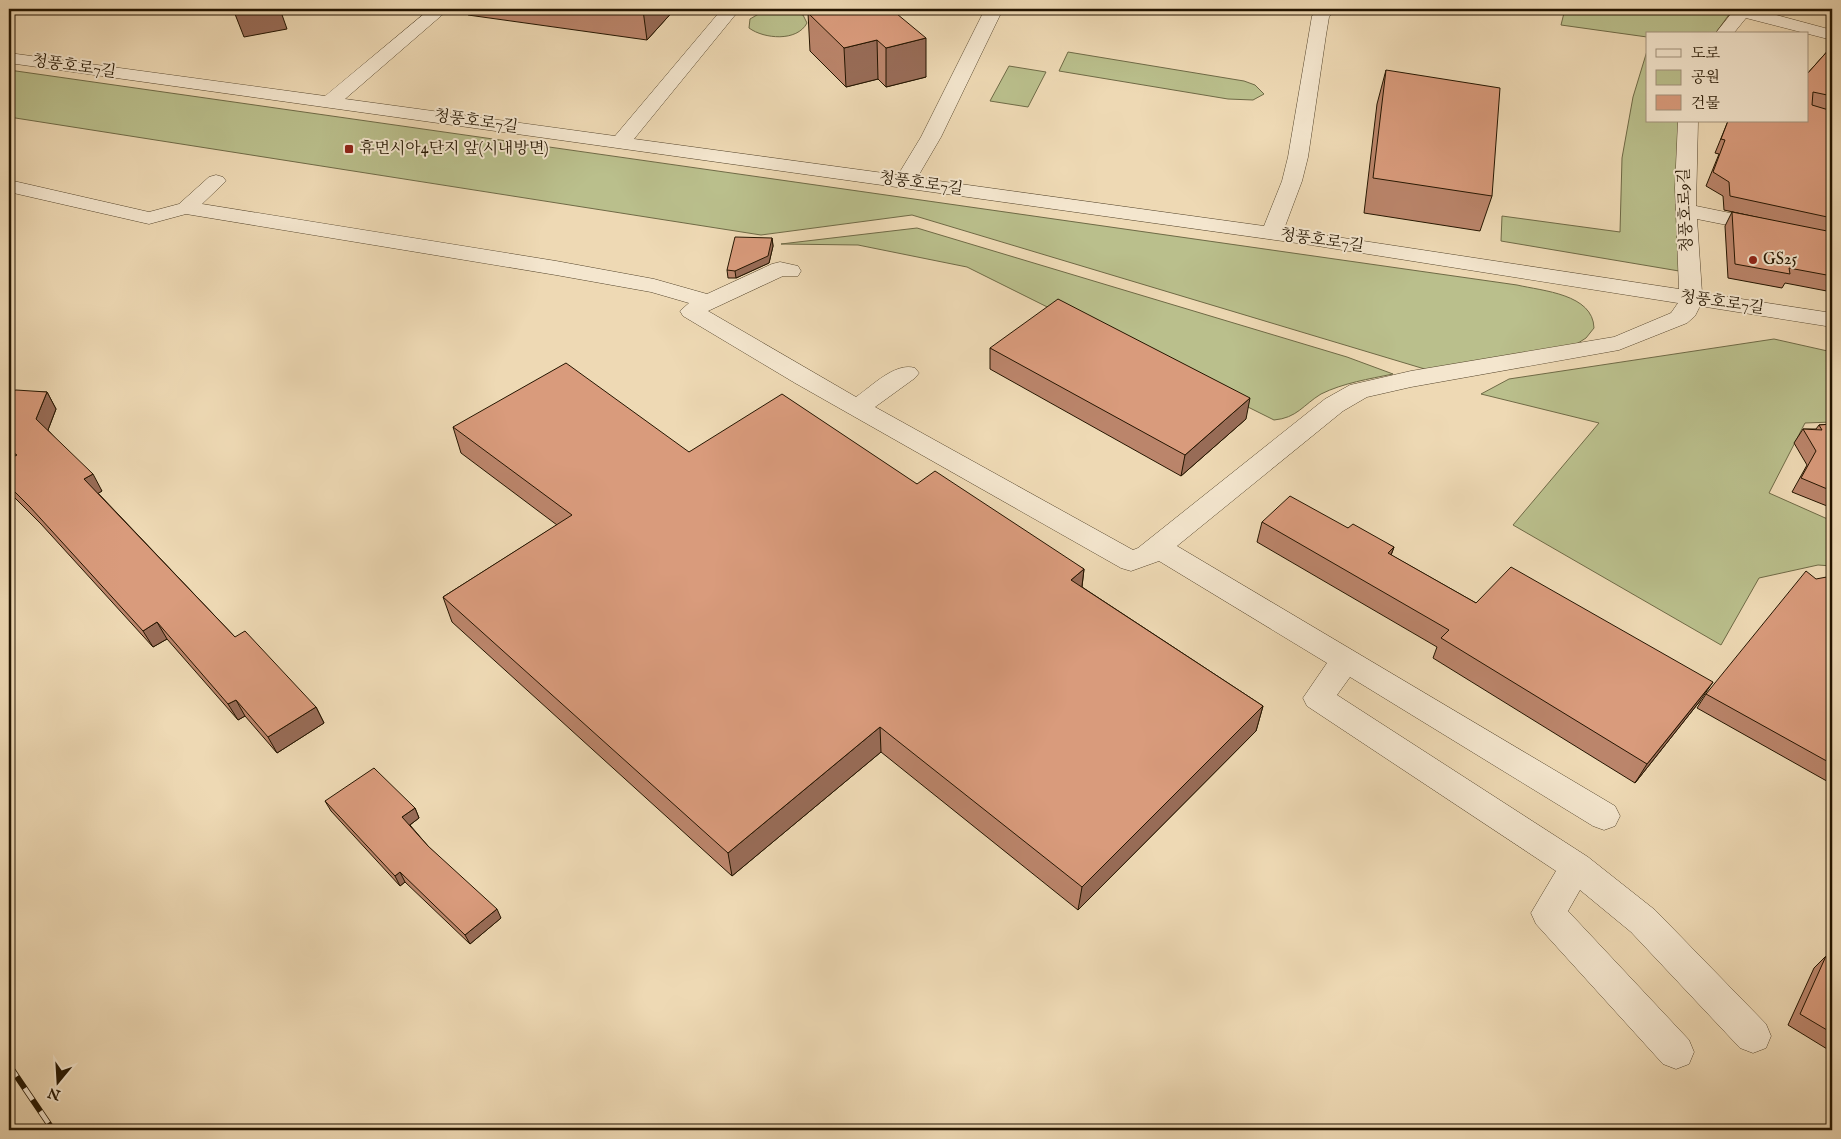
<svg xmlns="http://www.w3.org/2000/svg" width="1841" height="1139" viewBox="0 0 1841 1139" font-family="'IM FELL English','Noto Serif KR',serif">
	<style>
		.green { fill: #babf8c; stroke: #6f6a46 }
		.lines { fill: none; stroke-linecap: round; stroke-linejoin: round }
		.minor-casing { stroke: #56462d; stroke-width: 1 }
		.minor { fill: #f4e6ce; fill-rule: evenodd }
		.rail-casing { stroke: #241500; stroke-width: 6 }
		.rail { stroke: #f4e6ce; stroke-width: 4.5; stroke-dasharray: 14; stroke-linecap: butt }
		.wall { fill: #bb856b; stroke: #241500 }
		.shaded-wall { fill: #986c57; stroke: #241500 }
		.building { fill: #d99b7c; stroke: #241500 }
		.poi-dot { fill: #8f2418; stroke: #f4e6ce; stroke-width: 2 }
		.labels { text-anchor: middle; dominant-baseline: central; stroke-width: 4; stroke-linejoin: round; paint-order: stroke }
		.far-street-label { font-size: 16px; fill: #241500; stroke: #f4e6ce }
		.far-poi-label { font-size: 16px; fill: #241500; stroke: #f4e6ce; text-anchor: start }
	</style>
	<rect width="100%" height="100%" fill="#eed9b4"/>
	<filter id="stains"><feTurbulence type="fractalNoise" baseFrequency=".004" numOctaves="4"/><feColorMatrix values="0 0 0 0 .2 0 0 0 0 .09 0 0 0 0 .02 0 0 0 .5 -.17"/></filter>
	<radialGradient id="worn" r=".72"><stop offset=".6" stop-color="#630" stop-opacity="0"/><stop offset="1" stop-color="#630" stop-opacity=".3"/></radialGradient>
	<g class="green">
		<path d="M781 9 803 15 807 23C797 42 764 39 749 28L750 19 762 12Z"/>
		<path d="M1565 9H1733L1715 34H1647V37L1561 25Z"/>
		<path d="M1647 51V121H1685L1679 271 1501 241 1502 216 1620 232 1622 158 1633 97Z"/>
		<path d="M1068 52 1244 81 1255 85 1264 94 1253 100 1228 99 1059 71Z"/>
		<path d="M1009 66 1046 72 1028 107 990 101Z"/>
		<path d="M9 70 1517 285C1543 291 1593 294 1594 328L1586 338 1575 345 1428 370 912 215 761 235 9 117Z"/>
		<path d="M917 228 1347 357 1393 374C1369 379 1343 383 1321 394 1303 405 1297 418 1274 420L967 267 858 245 781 244Z"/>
		<path d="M1774 339 1832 352V422L1805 423 1769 493 1832 521V566L1818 565 1759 578 1721 645 1513 525 1599 423 1481 394 1509 379Z"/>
	</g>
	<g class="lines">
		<defs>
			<g id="minor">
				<path d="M430 9H449L345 99 615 136 722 9H740L634 139 898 175 921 137 985 9H1003L941 137 917 178 1264 226 1282 181 1288 157 1312 16 1318 9H1337L1329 17 1326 35 1308 157 1302 181 1284 229 1679 289 1675 188 1678 121H1698L1696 206 1832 234V246L1697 219 1702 293 1832 313V327L1700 306 1695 316 1687 323 1619 350 1411 387 1367 397 1343 411 1177 546 1615 806 1620 816 1615 826 1604 830 1593 826 1350 677 1337 695 1588 857 1655 910 1766 1024 1771 1036 1766 1048 1753 1053 1740 1048 1631 932 1580 890 1568 911 1689 1040 1694 1052 1689 1064 1676 1069 1663 1064 1536 924 1531 913 1556 871 1307 706 1303 698 1327 663 1159 561 1131 571 1121 568 795 383 683 316 680 311 689 303 651 292 556 275 186 214 149 224 9 192V180L149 212 179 204 209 177 216 175 223 177 226 181 202 204 556 261 654 279 707 294 772 264 780 262 798 266 801 271 798 276H783L708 311 856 397C872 386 895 362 915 368L919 373 915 378 875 407 1133 550 1138 548 1325 399 1350 385 1411 371 1614 337 1671 313 1678 303 1311 245 9 63V53L325 96Z"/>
				<path d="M1735 9H1754L1832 30V40L1746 18 1733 34H1715Z"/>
			</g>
		</defs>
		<use href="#minor" class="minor-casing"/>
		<use href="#minor" class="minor"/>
		<defs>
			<path id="rail" d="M9 1065 53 1130"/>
		</defs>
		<use href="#rail" class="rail-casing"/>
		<use href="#rail" class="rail"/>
	</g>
	<g class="wall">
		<path d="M466 9H675L647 40 468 15Z"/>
		<path d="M891 9 926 77 886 87 878 79 846 87 810 51 808 13Z"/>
		<path d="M1832 46V292L1785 283 1782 288 1728 278 1725 226 1732 212 1774 221 1724 210 1723 196 1706 186 1719 154 1715 153 1724 131 1728 121H1807V74Z"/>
		<path d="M1386 70 1492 196 1480 231 1364 213 1377 104Z"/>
		<path d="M772 238 773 246 769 263 736 278H728L727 270Z"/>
		<path d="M990 348 1246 419 1181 476 990 369Z"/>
		<path d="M9 392H47L56 409 48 430 102 491 98 493 235 637 316 707 324 723 277 753 245 716 238 720 167 639 153 647 41 524 9 492Z"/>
		<path d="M1832 424V508L1792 492 1807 465 1794 443 1803 429H1816L1819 425Z"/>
		<path d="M453 427 689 452 917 484 1084 569 1082 587 1263 706 1256 731 1078 910 881 752 732 876 452 622 443 597 557 525 461 453Z"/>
		<path d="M1262 522 1348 528 1394 547 1391 555 1476 603 1700 701 1635 783 1433 658 1437 647 1257 542Z"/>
		<path d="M1816 579 1831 672H1832V784L1697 708 1706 694Z"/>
		<path d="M325 801 415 808 419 818 410 825 428 846 501 918 470 944 405 882 400 886 331 811Z"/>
		<path d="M1826 956 1832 960V1052L1788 1025 1814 968Z"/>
	</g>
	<g class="shaded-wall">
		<path d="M233 9H280L287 29 244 37Z"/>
		<path d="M643 9H675L647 40 643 10Z"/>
		<path d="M926 38V77L886 87V48Z"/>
		<path d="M877 40 878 79 846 87 844 48Z"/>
		<path d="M772 238 773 246 769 263 736 278 735 271Z"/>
		<path d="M47 392 56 409 46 435 36 419Z"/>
		<path d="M1250 398 1246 419 1181 476 1185 455Z"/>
		<path d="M93 474 102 491 94 496 84 479Z"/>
		<path d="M1394 547 1387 566 1388 553Z"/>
		<path d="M1084 569 1081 594 1071 580Z"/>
		<path d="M157 622 167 639 153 647 143 631Z"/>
		<path d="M1713 682 1700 701 1635 783 1647 764Z"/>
		<path d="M236 700 245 716 238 720 228 704Z"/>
		<path d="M1263 706 1256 731 1078 910 1082 887Z"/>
		<path d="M316 707 324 723 277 753 268 737Z"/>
		<path d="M880 727 881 752 732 876 728 853Z"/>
		<path d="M415 808 419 818 407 827 402 817Z"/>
		<path d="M400 872 405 882 400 886 395 876Z"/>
		<path d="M497 909 501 918 470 944 465 935Z"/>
	</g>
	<g class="building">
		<path d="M828 9H891L926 38 886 48 877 40 844 48 808 13Z"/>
		<path d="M1832 46V96L1813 92 1812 105 1832 111V218L1730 196 1729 182 1713 172 1725 140 1721 139 1728 121H1807V74Z"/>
		<path d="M1386 70 1500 88 1492 196 1373 178Z"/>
		<path d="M1732 212 1832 232V276L1789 268 1790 274 1735 264Z"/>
		<path d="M735 237 772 238 768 256 735 271 727 270Z"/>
		<path d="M1058 299 1250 398 1185 455 990 348Z"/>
		<path d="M566 363 689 452 782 394 917 484 935 471 1084 569 1071 580 1263 706 1082 887 880 727 728 853 443 597 572 515 453 427Z"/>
		<path d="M16 390 47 392 36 419 93 474 84 479 235 637 245 631 316 707 268 737 236 700 228 704 157 622 143 631 30 507 9 486V459L17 455 9 450V392Z"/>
		<path d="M1832 424V491L1801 478 1816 451 1803 429 1822 430 1819 425Z"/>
		<path d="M1290 496 1348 528 1353 524 1394 547 1388 553 1476 603 1511 567 1713 682 1647 764 1441 638 1449 630 1262 522Z"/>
		<path d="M1806 571 1816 579 1832 576V671L1831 672H1832V764L1706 694Z"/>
		<path d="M374 768 415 808 402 817 428 846 497 909 465 935 400 872 395 876 325 801Z"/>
		<path d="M1826 956 1832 960V1033L1800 1014Z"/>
	</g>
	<g class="poi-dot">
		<rect x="344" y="144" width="10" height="10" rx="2.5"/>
		<circle cx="1753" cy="260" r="5"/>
	</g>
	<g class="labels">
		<g class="far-street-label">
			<text transform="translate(74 67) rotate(8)">청풍호로7길</text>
			<text transform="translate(476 122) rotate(8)">청풍호로7길</text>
			<text transform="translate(921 184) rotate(8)">청풍호로7길</text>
			<text transform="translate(1686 210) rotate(-92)">청풍호로9길</text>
			<text transform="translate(1322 241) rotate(8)">청풍호로7길</text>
			<text transform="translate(1722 303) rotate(8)">청풍호로7길</text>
		</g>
		<g class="far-poi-label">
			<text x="359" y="149">휴먼시아4단지 앞(시내방면)</text>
			<text x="1763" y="260">GS25</text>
		</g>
	</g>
	<rect width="1841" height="1139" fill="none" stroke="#eed9b4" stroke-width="30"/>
	<rect x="10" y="10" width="1821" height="1119" fill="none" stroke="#241500" stroke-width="2.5"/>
	<rect x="15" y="15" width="1811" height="1109" fill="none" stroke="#241500"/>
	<rect x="1646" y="32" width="162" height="90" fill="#f4e6ce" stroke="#a1927c"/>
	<rect x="1656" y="49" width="25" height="8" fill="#f4e6ce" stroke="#a1927c"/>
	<text x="1691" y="58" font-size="15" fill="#241500">도로</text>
	<rect x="1656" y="70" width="25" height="15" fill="#babf8c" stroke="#a1927c"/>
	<text x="1691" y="82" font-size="15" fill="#241500">공원</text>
	<rect x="1656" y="95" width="25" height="15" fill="#d99b7c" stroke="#a1927c"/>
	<text x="1691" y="108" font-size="15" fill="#241500">건물</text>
	<g transform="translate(58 1082) rotate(198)" stroke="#f4e6ce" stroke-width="4" paint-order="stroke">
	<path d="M0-4L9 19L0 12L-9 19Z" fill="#241500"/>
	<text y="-8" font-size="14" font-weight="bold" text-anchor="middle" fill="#241500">N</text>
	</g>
	<rect width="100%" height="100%" filter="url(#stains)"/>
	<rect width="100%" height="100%" fill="url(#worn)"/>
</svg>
